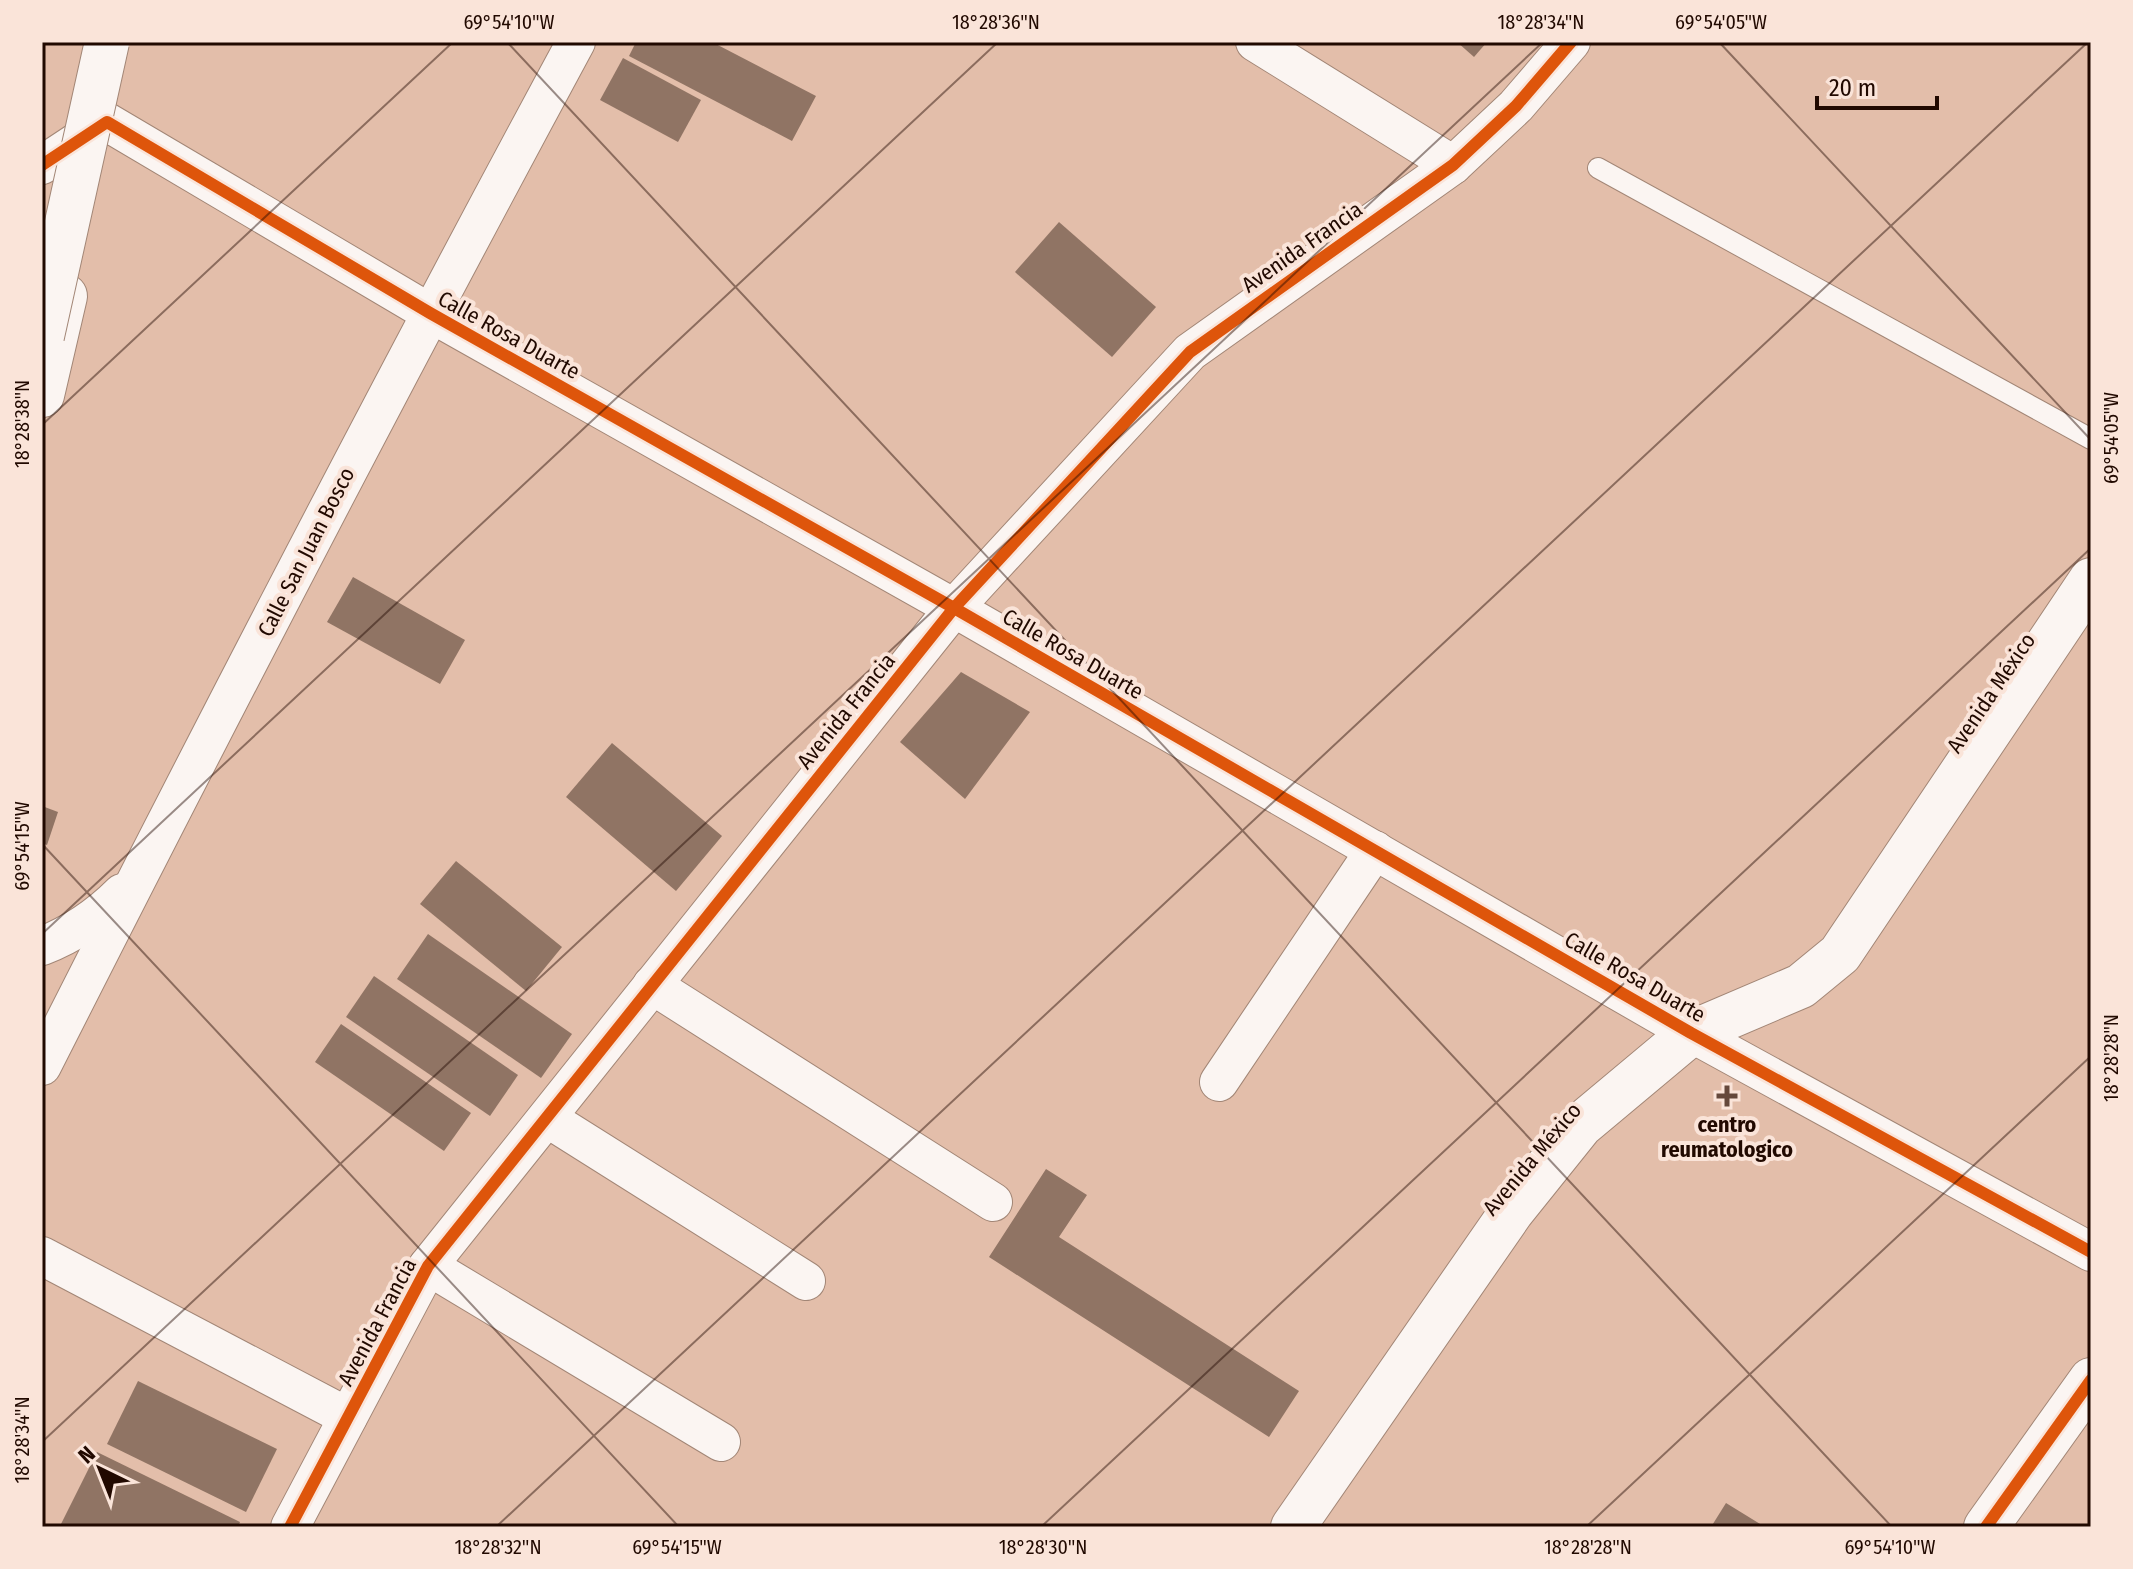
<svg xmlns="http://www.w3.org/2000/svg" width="2133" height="1569" viewBox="0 0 2133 1569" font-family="'Fira Sans Condensed',sans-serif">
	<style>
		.building { fill: #907464 }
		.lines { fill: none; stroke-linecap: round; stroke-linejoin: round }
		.service-casing { stroke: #a28676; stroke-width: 22 }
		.minor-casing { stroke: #a28676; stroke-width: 40 }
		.secondary-casing { stroke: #a28676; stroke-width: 46 }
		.primary-casing { stroke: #a28676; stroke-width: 46 }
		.service { stroke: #fbf5f2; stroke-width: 20 }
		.minor { stroke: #fbf5f2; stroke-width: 38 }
		.secondary { stroke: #fbf5f2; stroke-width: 44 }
		.primary { stroke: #fbf5f2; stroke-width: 44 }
		.motorway-bridge-casing { stroke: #a28676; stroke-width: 46; stroke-linecap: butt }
		.motorway-bridge { stroke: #fbf5f2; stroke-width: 44 }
		.cycleway-casing { stroke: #fae4d9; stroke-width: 17 }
		.cycleway { stroke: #de550b; stroke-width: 12 }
		.ticks { fill: none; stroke: #210900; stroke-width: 2; stroke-opacity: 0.45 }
		.poi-dot { fill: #65483b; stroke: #fae4d9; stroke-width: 3 }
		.labels { text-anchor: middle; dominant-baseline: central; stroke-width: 8; stroke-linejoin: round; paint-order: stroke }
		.street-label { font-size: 22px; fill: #210900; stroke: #fae4d9 }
		.poi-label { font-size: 22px; font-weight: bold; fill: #210900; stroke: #fae4d9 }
		.neatline { fill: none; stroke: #210900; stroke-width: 3 }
		.ticks-label { font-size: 20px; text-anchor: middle; fill: #210900 }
	</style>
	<rect width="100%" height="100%" fill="#e3beaa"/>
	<g class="building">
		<path d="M636 42H712L816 96 792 141 629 56Z"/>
		<path d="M1457 42H1487L1474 57Z"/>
		<path d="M623 58 701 100 678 142 600 100Z"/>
		<path d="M1059 222 1156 307 1112 357 1015 272Z"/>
		<path d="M353 577 465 640 440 684 327 622Z"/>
		<path d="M961 672 1030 712 965 799 900 742Z"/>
		<path d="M612 743 722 836 676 891 566 797Z"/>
		<path d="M42 806 58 812 47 845 42 843Z"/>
		<path d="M456 861 562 947 526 991 420 904Z"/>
		<path d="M428 934 572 1034 541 1078 397 979Z"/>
		<path d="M374 976 518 1075 490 1116 346 1017Z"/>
		<path d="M341 1024 471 1113 444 1151 315 1062Z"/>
		<path d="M1046 1169 1087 1195 1059 1237 1299 1391 1269 1437 989 1257Z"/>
		<path d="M138 1381 277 1449 246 1512 107 1444Z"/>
		<path d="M97 1452 240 1522 238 1527H68L61 1524Z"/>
		<path d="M1726 1503 1765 1527H1711Z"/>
	</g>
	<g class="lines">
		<defs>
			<path id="service" d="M1598 168 2091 439"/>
			<g id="minor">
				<path d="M1255 42 1453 165"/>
				<path d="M42 165 107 122 430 313 954 608 1691 1033 2091 1252"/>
				<path d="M42 946C73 934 99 916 122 893"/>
				<path d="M652 985 993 1202"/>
				<path d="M42 1066C216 722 393 381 576 42"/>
				<path d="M1219 1082 1375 850"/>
				<path d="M547 1118 806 1281"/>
				<path d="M42 1256 348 1417"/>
				<path d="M428 1266 721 1442"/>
				<path d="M290 1527 428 1266 954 608 1190 352 1453 165 1516 106 1571 42"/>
			</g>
			<g id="secondary">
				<path d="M1293 1527 1512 1211 1581 1125 1691 1033 1801 986 1840 954 2091 580"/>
				<path d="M1986 1527 2091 1380"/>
			</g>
			<path id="primary" d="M42 395 65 296"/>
		</defs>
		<use href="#service" class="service-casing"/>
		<use href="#minor" class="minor-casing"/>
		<use href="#secondary" class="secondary-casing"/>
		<use href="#primary" class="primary-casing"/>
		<use href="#service" class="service"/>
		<use href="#minor" class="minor"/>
		<use href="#secondary" class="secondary"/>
		<use href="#primary" class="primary"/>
		<defs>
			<path id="motorway-bridge" d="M42 336 107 42"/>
		</defs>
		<use href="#motorway-bridge" class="motorway-bridge-casing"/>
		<use href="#motorway-bridge" class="motorway-bridge"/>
		<defs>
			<g id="cycleway">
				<path d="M42 165 107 122 430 313 954 608 1691 1033 2091 1252"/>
				<path d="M290 1527 428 1266 954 608 1190 352 1453 165 1516 106 1571 42"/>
				<path d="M1986 1527 2091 1380"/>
			</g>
		</defs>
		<use href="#cycleway" class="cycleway-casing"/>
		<use href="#cycleway" class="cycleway"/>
	</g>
	<path class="ticks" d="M507 42 1892 1527M1719 42 2091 440M42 425 453 42M42 844 679 1527M42 934 998 42M42 1442 1543 42M496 1527 2088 42M1041 1527 2091 548M1586 1527 2091 1056"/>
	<path class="poi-dot" d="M1723 1084h8v8h8v8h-8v8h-8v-8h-8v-8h8z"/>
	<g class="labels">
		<g class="street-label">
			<text transform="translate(1302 247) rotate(-35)">Avenida Francia</text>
			<text transform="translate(509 335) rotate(29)">Calle Rosa Duarte</text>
			<text transform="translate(306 552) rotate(-63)">Calle San Juan Bosco</text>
			<text transform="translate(1073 654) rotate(30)">Calle Rosa Duarte</text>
			<text transform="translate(1991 693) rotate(-56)">Avenida México</text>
			<text transform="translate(846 711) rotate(-51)">Avenida Francia</text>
			<text transform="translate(1635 977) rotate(30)">Calle Rosa Duarte</text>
			<text transform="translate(1532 1159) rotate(-50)">Avenida México</text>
			<text transform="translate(377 1322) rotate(-62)">Avenida Francia</text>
		</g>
		<g class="poi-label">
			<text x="1727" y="1124">centro<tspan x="1727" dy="25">reumatologico</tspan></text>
		</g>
	</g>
	<rect width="2133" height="1569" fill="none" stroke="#fae4d9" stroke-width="88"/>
	<g transform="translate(100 1469) rotate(317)" stroke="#fae4d9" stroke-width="6" paint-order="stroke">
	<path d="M0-6L14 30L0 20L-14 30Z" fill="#210900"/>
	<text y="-12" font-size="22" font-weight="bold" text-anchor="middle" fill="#210900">N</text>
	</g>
	<path d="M1817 96v12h120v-12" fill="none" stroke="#210900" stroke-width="4"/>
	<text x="1829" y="96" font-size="24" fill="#210900" stroke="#fae4d9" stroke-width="6" paint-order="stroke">20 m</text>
	<rect x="44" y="44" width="2045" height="1481" class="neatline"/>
	<g class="ticks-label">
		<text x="509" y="29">69°54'10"W</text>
		<text x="996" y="29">18°28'36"N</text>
		<text x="1541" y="29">18°28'34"N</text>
		<text x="1721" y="29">69°54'05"W</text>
		<text transform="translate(22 424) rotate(-90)" y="7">18°28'38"N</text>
		<text transform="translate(2111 438) rotate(-90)" y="7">69°54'05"W</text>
		<text transform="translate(22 846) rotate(-90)" y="7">69°54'15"W</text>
		<text transform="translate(2111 1058) rotate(-90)" y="7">18°28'28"N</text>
		<text transform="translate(22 1440) rotate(-90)" y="7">18°28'34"N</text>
		<text x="498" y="1554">18°28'32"N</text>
		<text x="677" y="1554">69°54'15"W</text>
		<text x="1043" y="1554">18°28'30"N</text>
		<text x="1588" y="1554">18°28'28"N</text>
		<text x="1890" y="1554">69°54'10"W</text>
	</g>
</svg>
